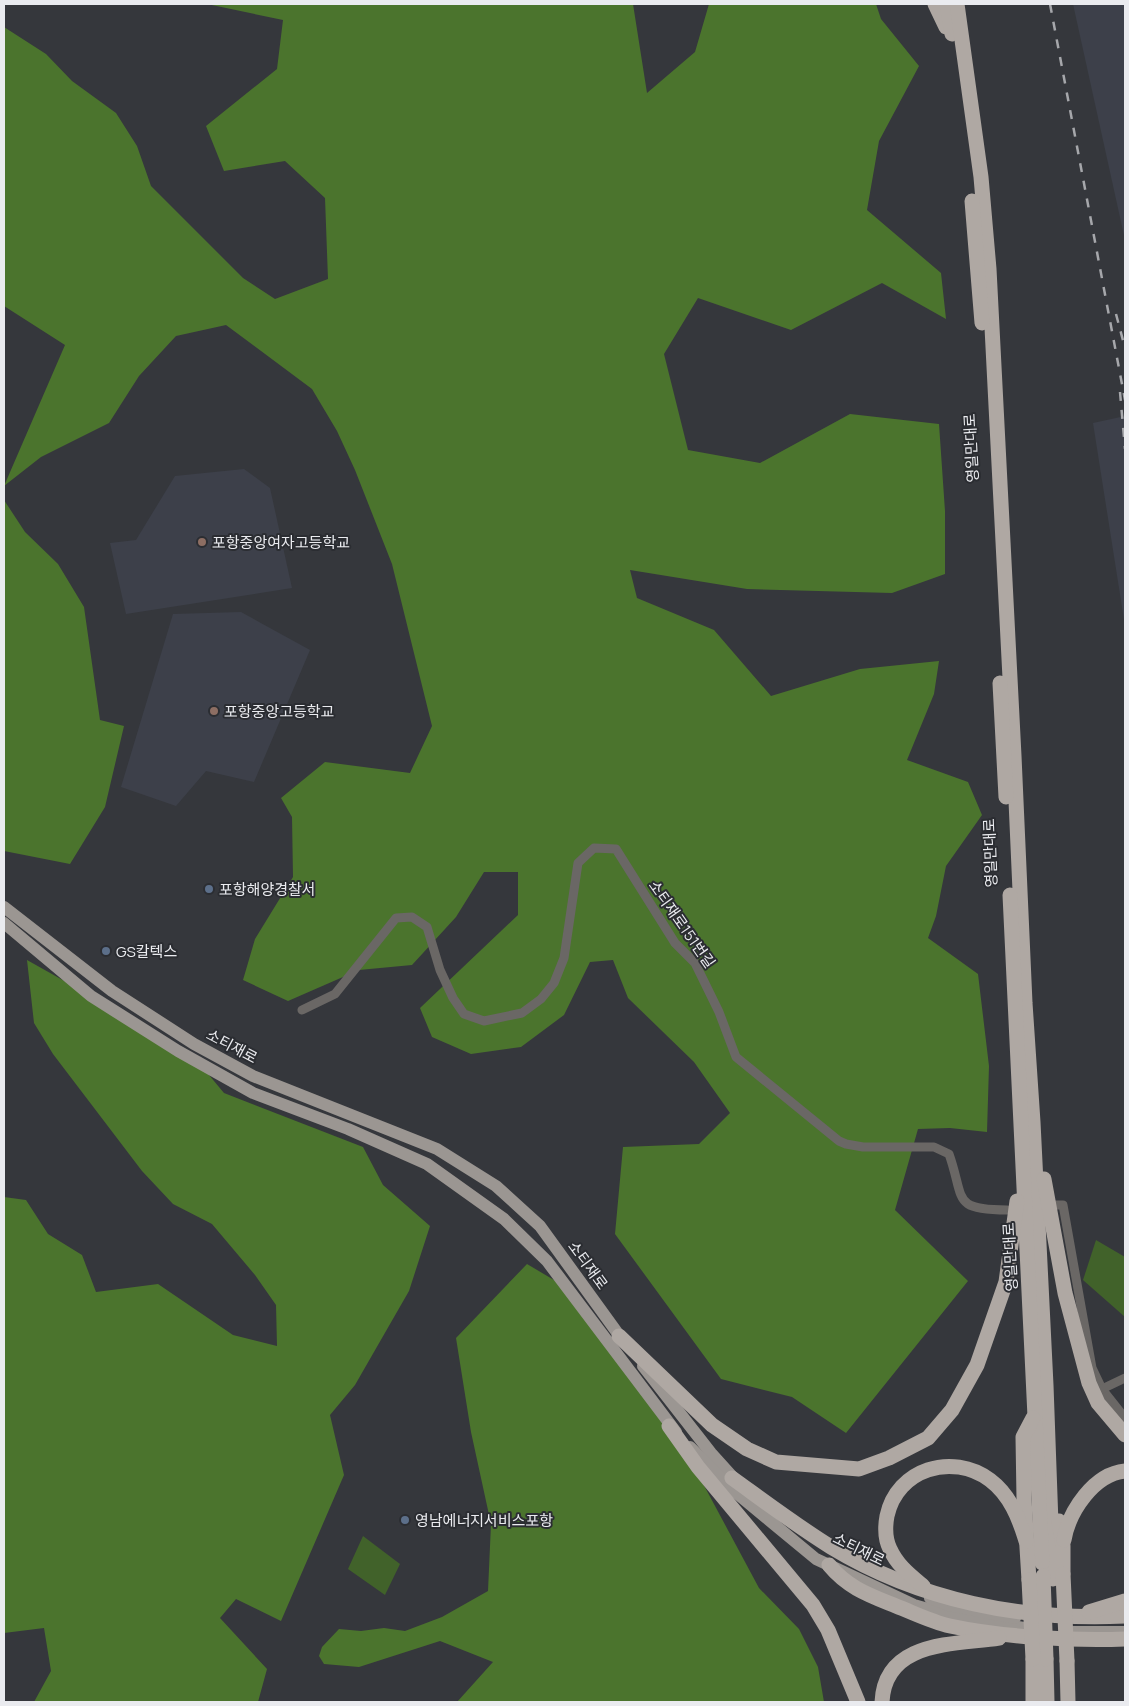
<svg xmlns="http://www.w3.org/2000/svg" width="1129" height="1706" viewBox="0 0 1129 1706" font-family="Manrope,'Noto Sans KR',sans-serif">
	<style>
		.built { fill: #3d404a }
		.green { fill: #41622a }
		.forest { fill: #4b742d }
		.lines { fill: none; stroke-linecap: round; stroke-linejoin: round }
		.street { stroke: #6a6765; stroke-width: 9 }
		.primary { stroke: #9b9692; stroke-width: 12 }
		.highway { stroke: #afa8a3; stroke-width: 15 }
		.rail { stroke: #a6a7ab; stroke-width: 2.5; stroke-dasharray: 9 9; stroke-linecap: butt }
		.highway-bridge { stroke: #afa8a3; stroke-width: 15 }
		.education-dot { fill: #8d6e63; stroke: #2b2d32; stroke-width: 2 }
		.service-dot { fill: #5c6f8a; stroke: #2b2d32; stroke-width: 2 }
		.labels { text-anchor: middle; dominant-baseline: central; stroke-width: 4; stroke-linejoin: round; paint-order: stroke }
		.street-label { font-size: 15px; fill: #eaebef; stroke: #2b2d32 }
		.poi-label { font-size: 15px; fill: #eaebef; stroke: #2b2d32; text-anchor: start }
	</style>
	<rect width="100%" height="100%" fill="#35373c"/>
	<g class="built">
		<path d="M1073 4H1125V240Z"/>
		<path d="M1125 416V626L1093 423Z"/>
		<path d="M244 469 270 488 292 588 126 614 110 543 136 540 175 476Z"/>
		<path d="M241 612 310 650 254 782 206 771 176 806 121 787 173 614Z"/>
	</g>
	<g class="green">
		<path d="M1096 1240 1125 1257V1317L1083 1280Z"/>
		<path d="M363 1536 400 1564 385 1595 348 1569Z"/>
	</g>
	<g class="forest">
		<path d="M207 4H633L647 93 695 52 709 4H876L881 19 919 66 879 141 867 210 941 273 946 319 882 283 791 330 698 298 664 354 688 450 760 463 850 414 939 424 945 511V574L892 593 747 589 630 570 637 598 714 630 771 696 860 669 939 661 934 694 907 760 968 782 982 815 946 866 936 916 928 938 978 974 989 1066 987 1132 950 1128 918 1129 895 1210 968 1281 846 1433 792 1397 721 1379 615 1234 623 1147 699 1144 730 1113 694 1062 628 998 613 960 590 962 564 1015 521 1047 471 1054 432 1037 420 1008 518 915V872H484L456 917 412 965 359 970 288 1001 243 980 255 939 293 877 292 817 281 798 325 762 410 773 432 726 392 564 355 470 337 431 312 389 226 325 176 336 139 376 109 423 41 457 4 486 65 345 4 306V27L46 54 72 81 116 113 137 146 151 186 243 278 275 299 328 279 325 198 285 161 224 171 206 126 277 69 283 20Z"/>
		<path d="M4 500 25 532 58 564 84 607 100 720 124 726 105 807 70 864 4 851Z"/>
		<path d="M27 960 189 1051 224 1093 363 1147 383 1185 430 1226 409 1291 355 1385 330 1415 344 1475 281 1621 236 1599 220 1618 267 1669 258 1702H34L51 1671 44 1628 4 1633V1197L26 1200 48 1234 82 1255 96 1292 158 1284 233 1335 277 1346 276 1305 255 1275 212 1224 173 1204 142 1171 53 1054 34 1023Z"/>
		<path d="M527 1264 559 1283 685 1450 759 1588 799 1629 818 1667 824 1702H457L493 1662 440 1641 359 1667 324 1664 319 1656 322 1647 339 1629 361 1631 384 1628 405 1631 442 1617 488 1591 491 1524 471 1432 456 1338Z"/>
	</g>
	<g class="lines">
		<g class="street">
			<path d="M302 1010 335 994 396 918 412 917 427 927 440 970 453 998 464 1014 484 1021 522 1013 541 999 554 983 564 958 578 863 594 848 616 849 675 943 695 963 719 1012 736 1057 839 1141 846 1144 863 1147H934L949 1154C965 1199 951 1210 1007 1210"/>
			<path d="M1052 1205H1063L1092 1368 1102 1389 1125 1418"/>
			<path d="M1102 1389 1125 1378"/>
		</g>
		<g class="primary">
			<path d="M4 907 112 991 194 1044 253 1076 437 1149 496 1186 540 1226 624 1342"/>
			<path d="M4 923 91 996 178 1051 253 1093 348 1129 427 1164 504 1219 547 1261 676 1432"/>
			<path d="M643 1366 711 1453 739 1484"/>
			<path d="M690 1447 735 1492 816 1559 914 1605 949 1615 1041 1631"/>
			<path d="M930 1598 948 1605 1015 1618"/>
			<path d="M1066 1632H1125"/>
		</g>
		<g class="highway">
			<path d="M935 4 946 27"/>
			<path d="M947 4 952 34"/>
			<path d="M957 4 981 177 989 269 1014 756 1025 1003 1033 1122 1046 1385 1053 1579"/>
			<path d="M972 201 982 323"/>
			<path d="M1000 683 1006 797"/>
			<path d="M1010 895 1042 1563"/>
			<path d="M1044 1179 1065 1293 1089 1383 1098 1403 1125 1435"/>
			<path d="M619 1336 712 1425 747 1449 776 1462 859 1469 889 1458 928 1438 952 1410 977 1365 1006 1282 1017 1201"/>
			<path d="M669 1426 698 1467 813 1605 828 1630 858 1702"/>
			<path d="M732 1478C764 1501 797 1526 831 1547 920 1601 1023 1621 1125 1616"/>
			<path d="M1059 1521 1063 1546V1574"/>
			<path d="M1064 1540C1069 1511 1094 1474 1125 1471"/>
			<path d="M829 1565C848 1588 869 1595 896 1606 914 1613 932 1622 950 1626 1001 1637 1073 1641 1125 1639"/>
			<path d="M1029 1580 1024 1499 1023 1437 1033 1418"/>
			<path d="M923 1586C910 1575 897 1565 890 1549 885 1539 885 1527 887 1516 897 1469 952 1452 990 1480 1010 1495 1019 1518 1026 1541"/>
			<path d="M1089 1612 1125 1601"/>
			<path d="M1046 1659 1047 1702"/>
			<path d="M1067 1661 1068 1702"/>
			<path d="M882 1702C885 1640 955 1645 999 1638"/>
			<path d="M1033 1702V1659"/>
		</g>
		<g class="rail">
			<path d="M1050 4 1125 400"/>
			<path d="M1116 314 1125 348"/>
			<path d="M1120 392 1125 449"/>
		</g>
		<g class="highway-bridge">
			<path d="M1063 1574 1067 1661"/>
			<path d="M1043 1576 1046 1659"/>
			<path d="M1029 1580 1033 1659"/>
		</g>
	</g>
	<g class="education-dot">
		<circle cx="202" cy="542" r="5"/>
		<circle cx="214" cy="711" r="5"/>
	</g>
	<g class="service-dot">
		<circle cx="209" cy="889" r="5"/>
		<circle cx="106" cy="951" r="5"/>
		<circle cx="405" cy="1520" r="5"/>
	</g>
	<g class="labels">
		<g class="street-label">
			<text transform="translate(971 448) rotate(-93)">영일만대로</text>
			<text transform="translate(990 853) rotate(-92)">영일만대로</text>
			<text transform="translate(682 924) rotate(55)">소티재로151번길</text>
			<text transform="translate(232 1046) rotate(28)">소티재로</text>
			<text transform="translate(1010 1257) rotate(-93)">영일만대로</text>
			<text transform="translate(588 1265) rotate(54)">소티재로</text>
			<text transform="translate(859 1549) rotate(26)">소티재로</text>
		</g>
		<g class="poi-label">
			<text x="212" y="542">포항중앙여자고등학교</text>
			<text x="224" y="711">포항중앙고등학교</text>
			<text x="219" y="889">포항해양경찰서</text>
			<text x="116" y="951">GS칼텍스</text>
			<text x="415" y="1520">영남에너지서비스포항</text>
		</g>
	</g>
	<rect width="1129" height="1706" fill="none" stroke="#eaebef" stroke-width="10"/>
</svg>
